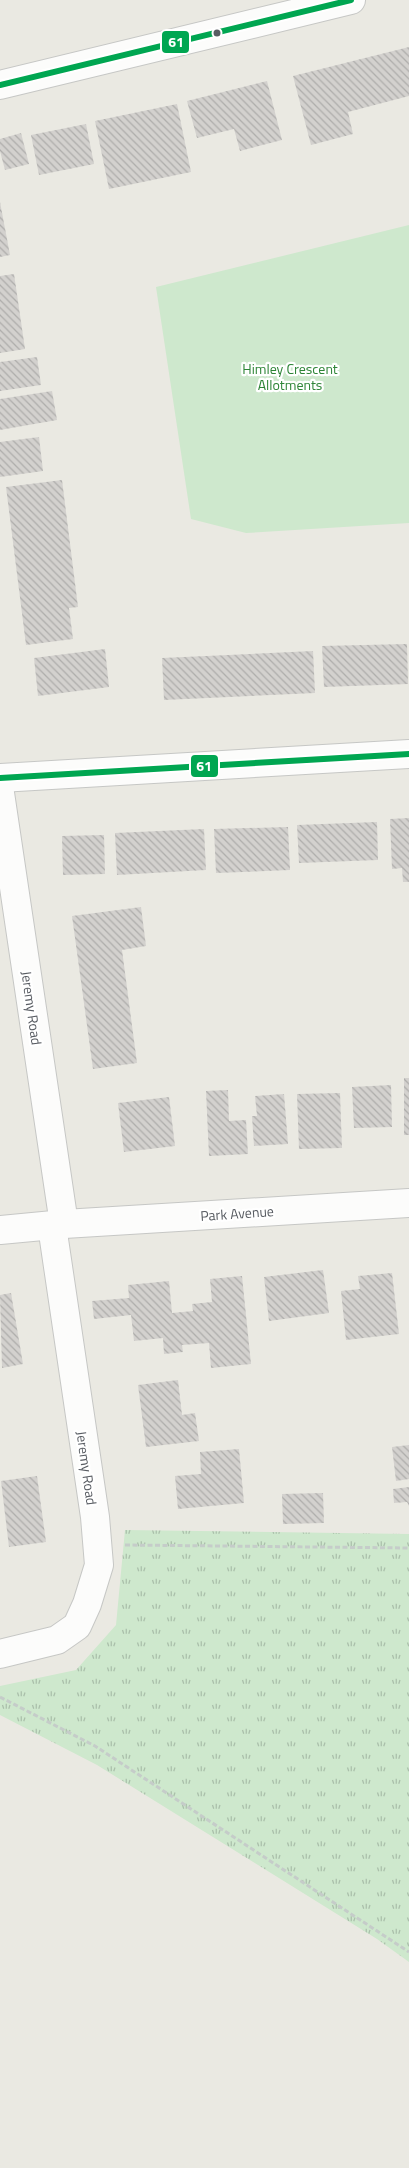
<svg xmlns="http://www.w3.org/2000/svg" width="409" height="2168" viewBox="0 0 409 2168" font-family="'Titillium Web',sans-serif">
	<style>
		.grass { fill: url(#grass-tufts) }
		.garden { fill: #cee8cd }
		.building { fill: url(#building-back-hatch) }
		.lines { fill: none; stroke-linecap: round; stroke-linejoin: round }
		.street-casing { stroke: #c6c7c5; stroke-width: 30 }
		.path { stroke: #c5ccc9; stroke-width: 3; stroke-dasharray: 5 2.5; stroke-linecap: butt }
		.street { stroke: #fcfcfb; stroke-width: 28 }
		.bus-1-casing { stroke: #fff; stroke-width: 10 }
		.bus-1 { stroke: #00a651; stroke-width: 6 }
		.bus-dot { fill: #585c62; stroke: #fff; stroke-width: 2 }
		.labels { text-anchor: middle; dominant-baseline: central; stroke-width: 4.5; stroke-linejoin: round; paint-order: stroke }
		.park-label { font-size: 14px; fill: #2d8436; stroke: #fff }
		.street-label { font-size: 14px; fill: #585c62; stroke: #fff }
		.line-badge { stroke: #fff; stroke-width: 2 }
		.badge-label { font-size: 14px; text-anchor: middle; font-weight: bold; fill: #fff }
	</style>
	<defs>
		<pattern id="grass-tufts" width="24" height="20" patternUnits="userSpaceOnUse" patternTransform="scale(1.25)"><rect width="24" height="20" fill="#cee8cd"/><path d="M3 7l-1-3M5 7V3M7 7l1-3M15 17l-1-3M17 17v-4M19 17l1-3" fill="none" stroke="#aabfaa"/></pattern>
		<pattern id="building-back-hatch" width="6" height="6" patternUnits="userSpaceOnUse" patternTransform="scale(1.25)"><rect width="6" height="6" fill="#d3d1ce"/><path d="M-1 5l2 2M0 0l6 6M5-1l2 2" fill="none" stroke="#aeadab"/></pattern>
	</defs>
	<rect width="100%" height="100%" fill="#eae9e2"/>
	<path class="grass" d="M125 1530 409 1534V1962L377 1939 97 1765 0 1715V1686L76 1670 116 1625Z"/>
	<path class="garden" d="M409 225V523L246 533 191 519 156 287Z"/>
	<g class="building">
		<path d="M409 47V96L348 112 353 134 311 145 293 76Z"/>
		<path d="M267 81 282 140 240 151 234 129 197 138 187 101Z"/>
		<path d="M177 104 191 172 109 189 95 121Z"/>
		<path d="M86 124 94 164 39 175 31 135Z"/>
		<path d="M21 133 29 164 5 170 0 151V139Z"/>
		<path d="M0 202 10 255 0 257Z"/>
		<path d="M14 274 25 349 0 353V276Z"/>
		<path d="M37 357 41 385 0 391V362Z"/>
		<path d="M52 391 57 420 0 430V399Z"/>
		<path d="M39 437 43 471 0 477V442Z"/>
		<path d="M62 480 78 607 69 608 73 639 26 645 6 487Z"/>
		<path d="M407 644 408 684 324 687 322 646Z"/>
		<path d="M105 649 109 687 38 696 34 658Z"/>
		<path d="M313 651 315 693 164 700 162 658Z"/>
		<path d="M409 818V882H403L402 868 392 869 390 819Z"/>
		<path d="M377 822 378 860 299 863 297 825Z"/>
		<path d="M288 827 290 870 216 873 214 829Z"/>
		<path d="M204 829 206 870 117 875 115 833Z"/>
		<path d="M104 835 105 874 63 875 62 836Z"/>
		<path d="M141 907 146 946 122 950 137 1063 93 1069 72 916Z"/>
		<rect x="404" y="1078" width="5" height="57"/>
		<path d="M391 1085 392 1127 354 1128 352 1087Z"/>
		<path d="M228 1090 229 1121 246 1120 248 1154 209 1156 206 1091Z"/>
		<path d="M340 1093 342 1148 299 1149 297 1094Z"/>
		<path d="M284 1094 288 1144 254 1146 252 1116H257L255 1096Z"/>
		<path d="M169 1097 175 1146 124 1152 118 1103Z"/>
		<path d="M323 1270 329 1313 269 1321 264 1277Z"/>
		<path d="M392 1273 399 1334 346 1340 341 1291 360 1289 358 1276Z"/>
		<path d="M242 1276 251 1364 211 1368 209 1343 182 1345 183 1352 164 1354 163 1338 134 1341 131 1315 94 1319 92 1301 129 1298 128 1285 169 1281 172 1313 193 1311 192 1304 212 1302 210 1279Z"/>
		<path d="M11 1293 23 1364 2 1368 0 1295Z"/>
		<path d="M178 1380 182 1415 195 1413 199 1441 146 1447 138 1385Z"/>
		<path d="M409 1445V1479L396 1481 392 1447Z"/>
		<path d="M239 1449 244 1503 178 1509 175 1476 201 1474 200 1452Z"/>
		<path d="M37 1476 46 1542 9 1547 1 1481Z"/>
		<path d="M409 1487V1506L407 1502 394 1503 393 1489Z"/>
		<path d="M323 1493 324 1523 283 1524 282 1494Z"/>
	</g>
	<g class="lines">
		<defs>
			<g id="street">
				<path d="M0 85 351 0"/>
				<path d="M0 778 409 754"/>
				<path d="M0 793 64 1224"/>
				<path d="M0 1230 64 1224 409 1203"/>
				<path d="M0 1654 57 1640 77 1626 87 1604 99 1565 95 1517 52 1226"/>
			</g>
		</defs>
		<use href="#street" class="street-casing"/>
		<g class="path">
			<path d="M125 1545 409 1548"/>
			<path d="M0 1697 95 1746 409 1952"/>
		</g>
		<use href="#street" class="street"/>
		<defs>
			<g id="bus-1">
				<path d="M0 85 351 0"/>
				<path d="M0 778 409 754"/>
			</g>
		</defs>
		<use href="#bus-1" class="bus-1-casing"/>
		<use href="#bus-1" class="bus-1"/>
	</g>
	<circle class="bus-dot" cx="217" cy="33" r="4.5"/>
	<g class="labels">
		<g class="park-label">
			<text x="290" y="368">Himley Crescent<tspan x="290" dy="16">Allotments</tspan></text>
		</g>
		<g class="street-label">
			<text transform="translate(32 1008) rotate(82)">Jeremy Road</text>
			<text transform="translate(237 1213) rotate(-4)">Park Avenue</text>
			<text transform="translate(87 1468) rotate(82)">Jeremy Road</text>
		</g>
	</g>
	<g class="line-badge">
		<rect x="161" y="30" width="29" height="24" rx="5" fill="#00a651"/>
		<rect x="190" y="754" width="29" height="24" rx="5" fill="#00a651"/>
	</g>
	<g class="badge-label">
		<text x="176" y="47">61</text>
		<text x="204" y="771">61</text>
	</g>
</svg>
